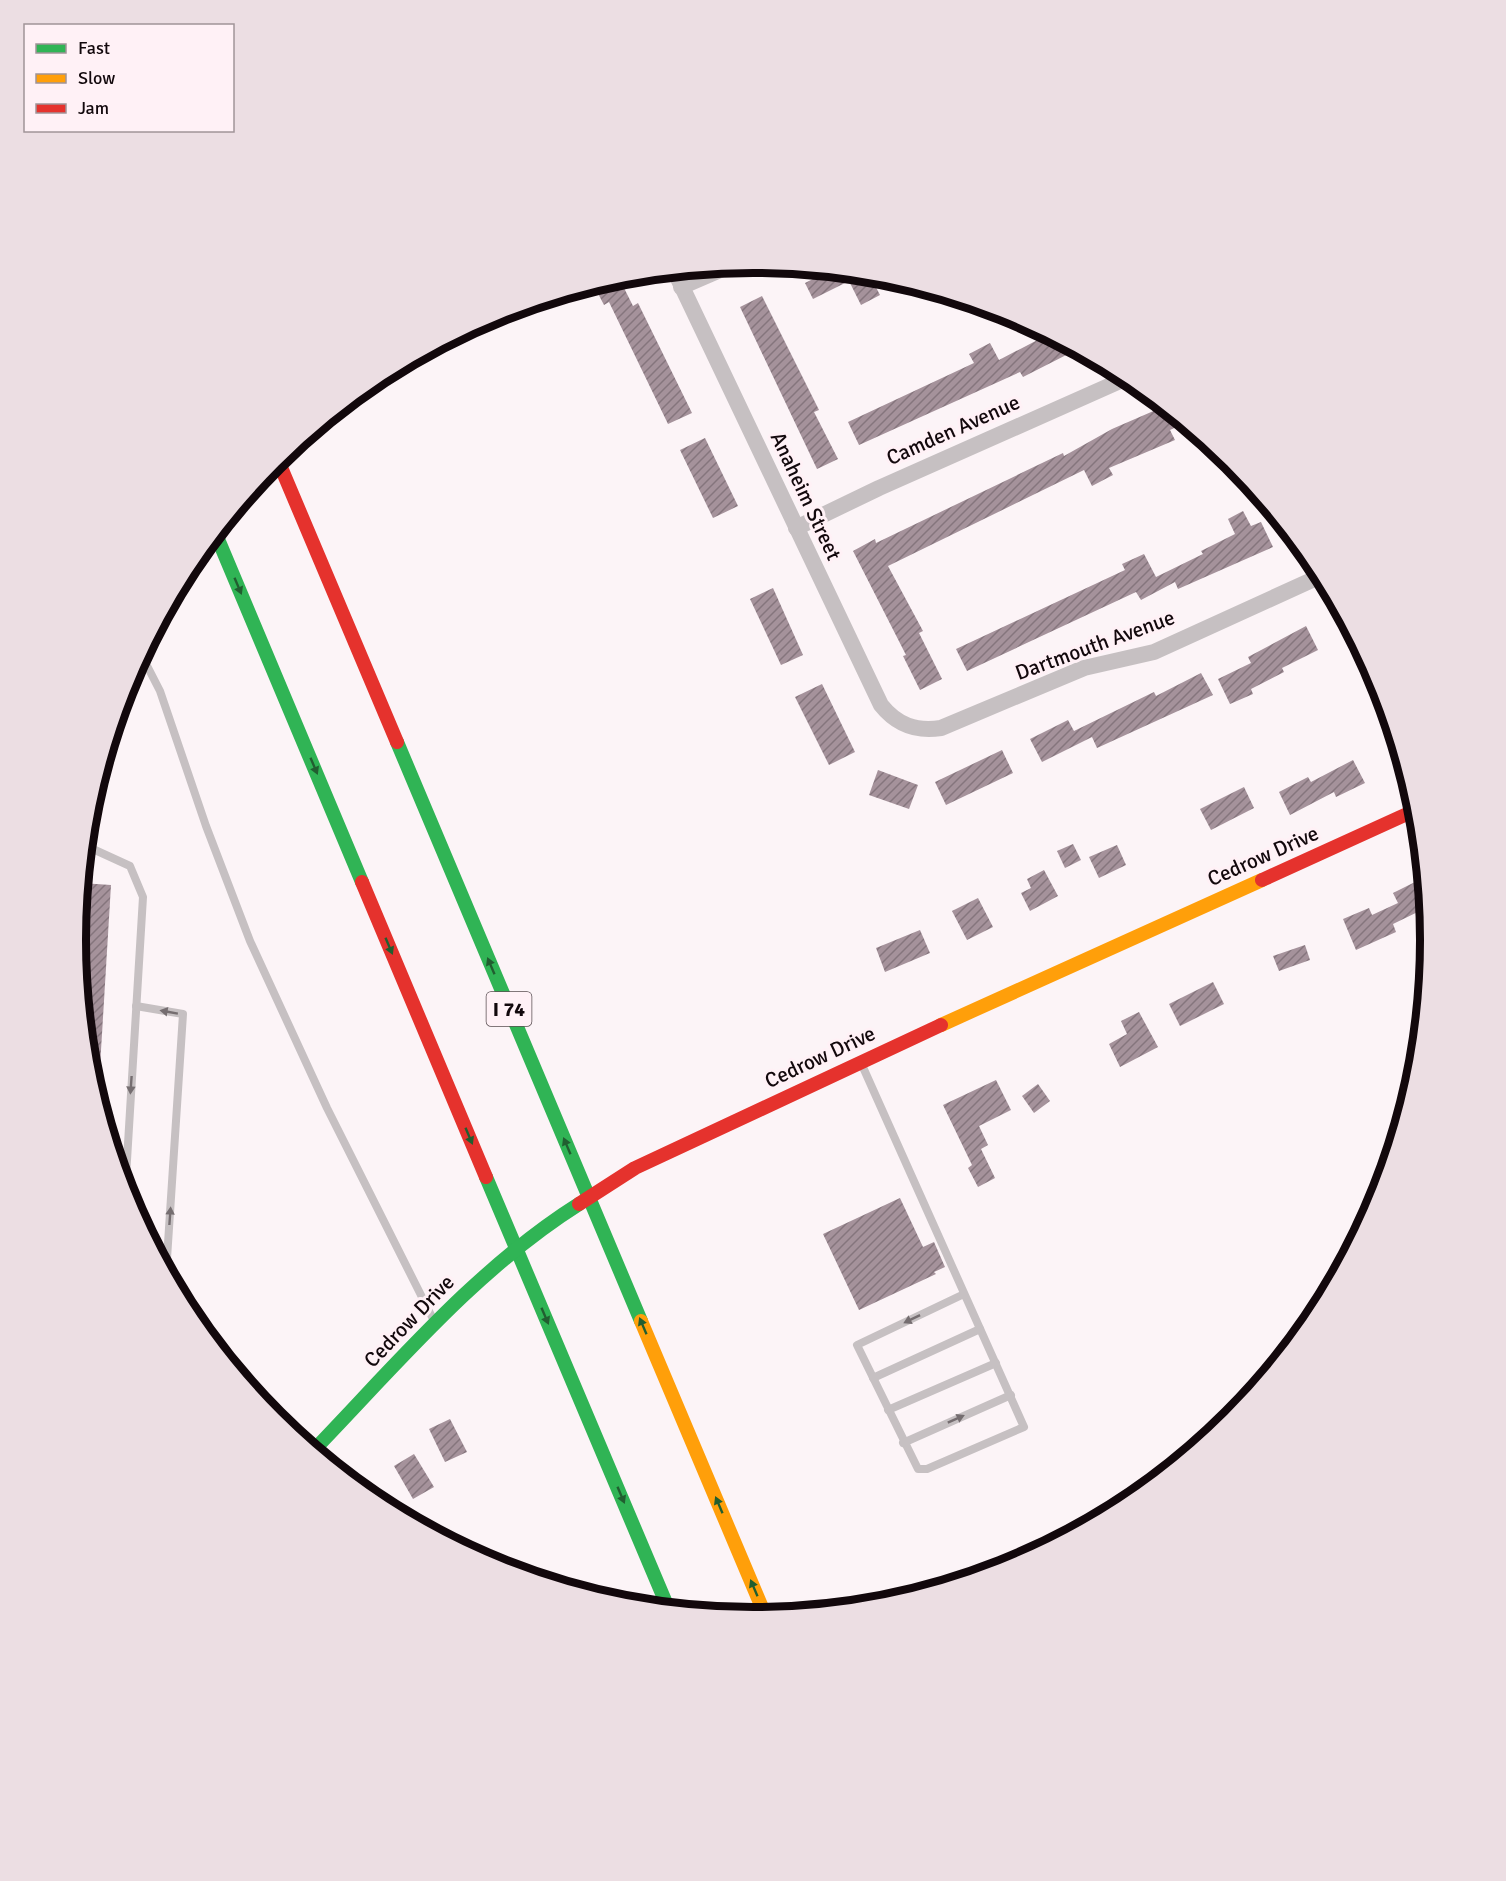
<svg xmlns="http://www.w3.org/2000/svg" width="1506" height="1881" viewBox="0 0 1506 1881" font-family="Signika,sans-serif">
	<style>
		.building { fill: url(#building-hatch) }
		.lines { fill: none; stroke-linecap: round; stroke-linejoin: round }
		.lane { stroke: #c6c0c2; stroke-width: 8 }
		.street { stroke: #c6c0c2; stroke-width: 16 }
		.fast { stroke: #30b455; stroke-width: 14 }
		.slow { stroke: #ff9f0a; stroke-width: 14 }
		.jam { stroke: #e5322d; stroke-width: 14 }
		.oneway { fill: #215e30 }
		.oneway2 { fill: #756d70 }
		.labels { text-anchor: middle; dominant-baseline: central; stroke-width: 6; stroke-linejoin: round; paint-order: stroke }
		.shield { fill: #fff1f6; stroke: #594e52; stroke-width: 1.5 }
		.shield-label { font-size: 20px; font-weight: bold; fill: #12080c }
		.street-label { font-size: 21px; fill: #12080c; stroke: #fff1f6 }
		.rim { fill: none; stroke: #12080c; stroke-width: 8 }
	</style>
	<defs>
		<pattern id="building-hatch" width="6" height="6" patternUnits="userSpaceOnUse" patternTransform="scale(1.5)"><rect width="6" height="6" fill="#a5929b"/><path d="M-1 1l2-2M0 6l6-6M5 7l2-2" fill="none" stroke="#85757d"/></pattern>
	</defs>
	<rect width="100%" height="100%" fill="#fcf4f7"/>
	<g class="building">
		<path d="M831 270 869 274 880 295 861 305 849 281 813 299 805 283Z"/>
		<path d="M618 276 633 306 638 303 692 413 668 424 609 302 604 305 593 284Z"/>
		<path d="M762 296 819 410 814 412 838 459 817 469 740 307Z"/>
		<path d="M1049 334 1078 349 1023 377 1020 372 859 445 848 422 974 363 969 354 990 343 999 360Z"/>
		<path d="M1165 406 1178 416 1182 424 1170 430 1175 440 1109 468 1113 475 1092 486 1084 470 888 566 923 631 919 633 942 679 920 690 903 656 906 655 853 551 875 539 876 543 1063 453 1064 456 1112 429Z"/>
		<path d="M705 438 738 506 713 518 680 450Z"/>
		<path d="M1243 511 1251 526 1261 522 1273 547 1178 589 1175 582 1141 600 1136 592 967 671 956 649 1125 570 1122 564 1144 554 1156 577 1203 554 1201 551 1235 534 1228 519Z"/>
		<path d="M773 588 803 655 781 665 750 599Z"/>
		<path d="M1306 626 1318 650 1282 668 1284 672 1251 689 1253 694 1230 704 1218 679 1251 663 1248 657Z"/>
		<path d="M1201 673 1213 695 1097 748 1092 737 1042 762 1030 739 1068 720 1074 731 1154 692 1156 696Z"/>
		<path d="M822 684 855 752 829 765 795 697Z"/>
		<path d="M1002 750 1013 773 946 805 935 782Z"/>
		<path d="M1353 760 1365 783 1336 797 1334 792 1290 815 1279 792 1308 777 1311 782Z"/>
		<path d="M878 770 918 785 909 809 869 795Z"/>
		<path d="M1244 787 1254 808 1211 830 1200 809Z"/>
		<path d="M1073 844 1081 860 1065 868 1057 851Z"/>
		<path d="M1117 845 1126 865 1099 878 1089 857Z"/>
		<path d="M1044 870 1058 896 1030 911 1021 893 1031 888 1027 879Z"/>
		<path d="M1417 881 1428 907 1393 924 1396 932 1356 950 1343 919 1369 908 1372 915 1398 903 1393 893Z"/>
		<path d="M81 883 111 885 98 1100 88 1072 75 940Z"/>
		<path d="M978 898 993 927 967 940 952 911Z"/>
		<path d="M920 930 930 953 885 972 876 948Z"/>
		<path d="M1305 945 1310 960 1279 971 1273 956Z"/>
		<path d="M1213 982 1224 1004 1180 1026 1169 1004Z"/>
		<path d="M1139 1012 1158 1047 1120 1067 1109 1044 1127 1034 1121 1021Z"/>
		<path d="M996 1080 1011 1110 979 1126 988 1145 981 1149 995 1178 978 1187 968 1168 972 1165 943 1105Z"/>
		<path d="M1038 1084 1050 1101 1034 1113 1022 1096Z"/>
		<path d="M900 1198 923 1247 934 1242 945 1267 934 1272 936 1274 859 1310 823 1234Z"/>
		<path d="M450 1419 467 1452 445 1462 429 1429Z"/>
		<path d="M414 1454 434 1487 413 1499 394 1466Z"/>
		<path d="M354 1477 399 1502 393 1513 376 1504 350 1483Z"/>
	</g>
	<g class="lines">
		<g class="lane">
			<path d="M141 654 160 691 206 826 250 941 327 1108 435 1323"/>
			<path d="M84 850H95L130 866 143 897 125 1193"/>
			<path d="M136 1006 183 1014 166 1274"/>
			<path d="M862 1065 1024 1427 927 1469H918L857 1345 964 1294"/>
			<path d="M873 1378 980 1329"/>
			<path d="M888 1410 996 1363"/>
			<path d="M903 1443 1011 1395"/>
		</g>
		<g class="street">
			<path d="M674 270 881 705C897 725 916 732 941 728L1084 668 1154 652 1323 575"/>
			<path d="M681 287 732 265"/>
			<path d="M796 528 879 488 1129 377"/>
		</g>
		<g class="fast">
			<path d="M215 532 362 882"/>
			<path d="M397 742 641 1321"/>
			<path d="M486 1177 669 1610"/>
			<path d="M312 1452C396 1365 476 1269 579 1204"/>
		</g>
		<g class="slow">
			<path d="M941 1025 1262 880"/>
			<path d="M641 1321 766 1617"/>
		</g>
		<g class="jam">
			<path d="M277 458 397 742"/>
			<path d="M1262 880 1418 809"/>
			<path d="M362 882 486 1177"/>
			<path d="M579 1204 635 1168 941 1025"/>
		</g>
	</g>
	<defs><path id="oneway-solid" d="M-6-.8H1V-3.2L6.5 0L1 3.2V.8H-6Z" transform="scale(1.5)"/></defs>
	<g class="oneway">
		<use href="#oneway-solid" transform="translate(238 586) rotate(67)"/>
		<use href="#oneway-solid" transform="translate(314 766) rotate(67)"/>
		<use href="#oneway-solid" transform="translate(389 946) rotate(67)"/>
		<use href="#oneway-solid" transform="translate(491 966) rotate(-113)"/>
		<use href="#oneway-solid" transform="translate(469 1136) rotate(67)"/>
		<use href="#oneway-solid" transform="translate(567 1146) rotate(-113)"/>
		<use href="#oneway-solid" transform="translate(545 1316) rotate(67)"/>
		<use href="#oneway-solid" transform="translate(643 1326) rotate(-113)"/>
		<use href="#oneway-solid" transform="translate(621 1495) rotate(67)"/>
		<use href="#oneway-solid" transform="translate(719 1505) rotate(-113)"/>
		<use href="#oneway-solid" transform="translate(754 1588) rotate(-113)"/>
	</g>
	<g class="oneway2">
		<use href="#oneway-solid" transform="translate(169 1012) rotate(-170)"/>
		<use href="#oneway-solid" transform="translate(131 1085) rotate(94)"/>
		<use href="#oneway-solid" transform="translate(170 1216) rotate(-86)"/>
		<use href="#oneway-solid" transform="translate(912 1319) rotate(154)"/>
		<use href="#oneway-solid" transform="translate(956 1419) rotate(-24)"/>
	</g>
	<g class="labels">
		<rect class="shield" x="486.5" y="992" width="45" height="34" rx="4.5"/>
		<g class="shield-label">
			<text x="509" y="1009">I 74</text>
		</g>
		<g class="street-label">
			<text transform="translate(953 430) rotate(-24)">Camden Avenue</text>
			<text transform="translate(806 496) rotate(65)">Anaheim Street</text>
			<text transform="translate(1095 645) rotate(-20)">Dartmouth Avenue</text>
			<text transform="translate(1263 856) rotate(-24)">Cedrow Drive</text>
			<text transform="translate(820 1057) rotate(-25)">Cedrow Drive</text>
			<text transform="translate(409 1321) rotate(-46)">Cedrow Drive</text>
		</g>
	</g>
	<path d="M0 0H1506V1881H0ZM86 940a667 667 0 1 1 1334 0a667 667 0 1 1-1334 0Z" fill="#ecdee3" fill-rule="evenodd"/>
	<path class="rim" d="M86 940a667 667 0 1 1 1334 0a667 667 0 1 1-1334 0Z"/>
	<rect x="24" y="24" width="210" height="108" fill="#fff1f6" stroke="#a09498" stroke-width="1.5"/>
	<rect x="36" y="44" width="30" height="9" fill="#30b455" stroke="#a09498" stroke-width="1.5"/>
	<text x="78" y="54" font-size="18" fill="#12080c">Fast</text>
	<rect x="36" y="74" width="30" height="9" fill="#ff9f0a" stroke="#a09498" stroke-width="1.5"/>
	<text x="78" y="84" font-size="18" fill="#12080c">Slow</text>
	<rect x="36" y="104" width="30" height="9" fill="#e5322d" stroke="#a09498" stroke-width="1.5"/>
	<text x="78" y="114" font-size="18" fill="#12080c">Jam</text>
</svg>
